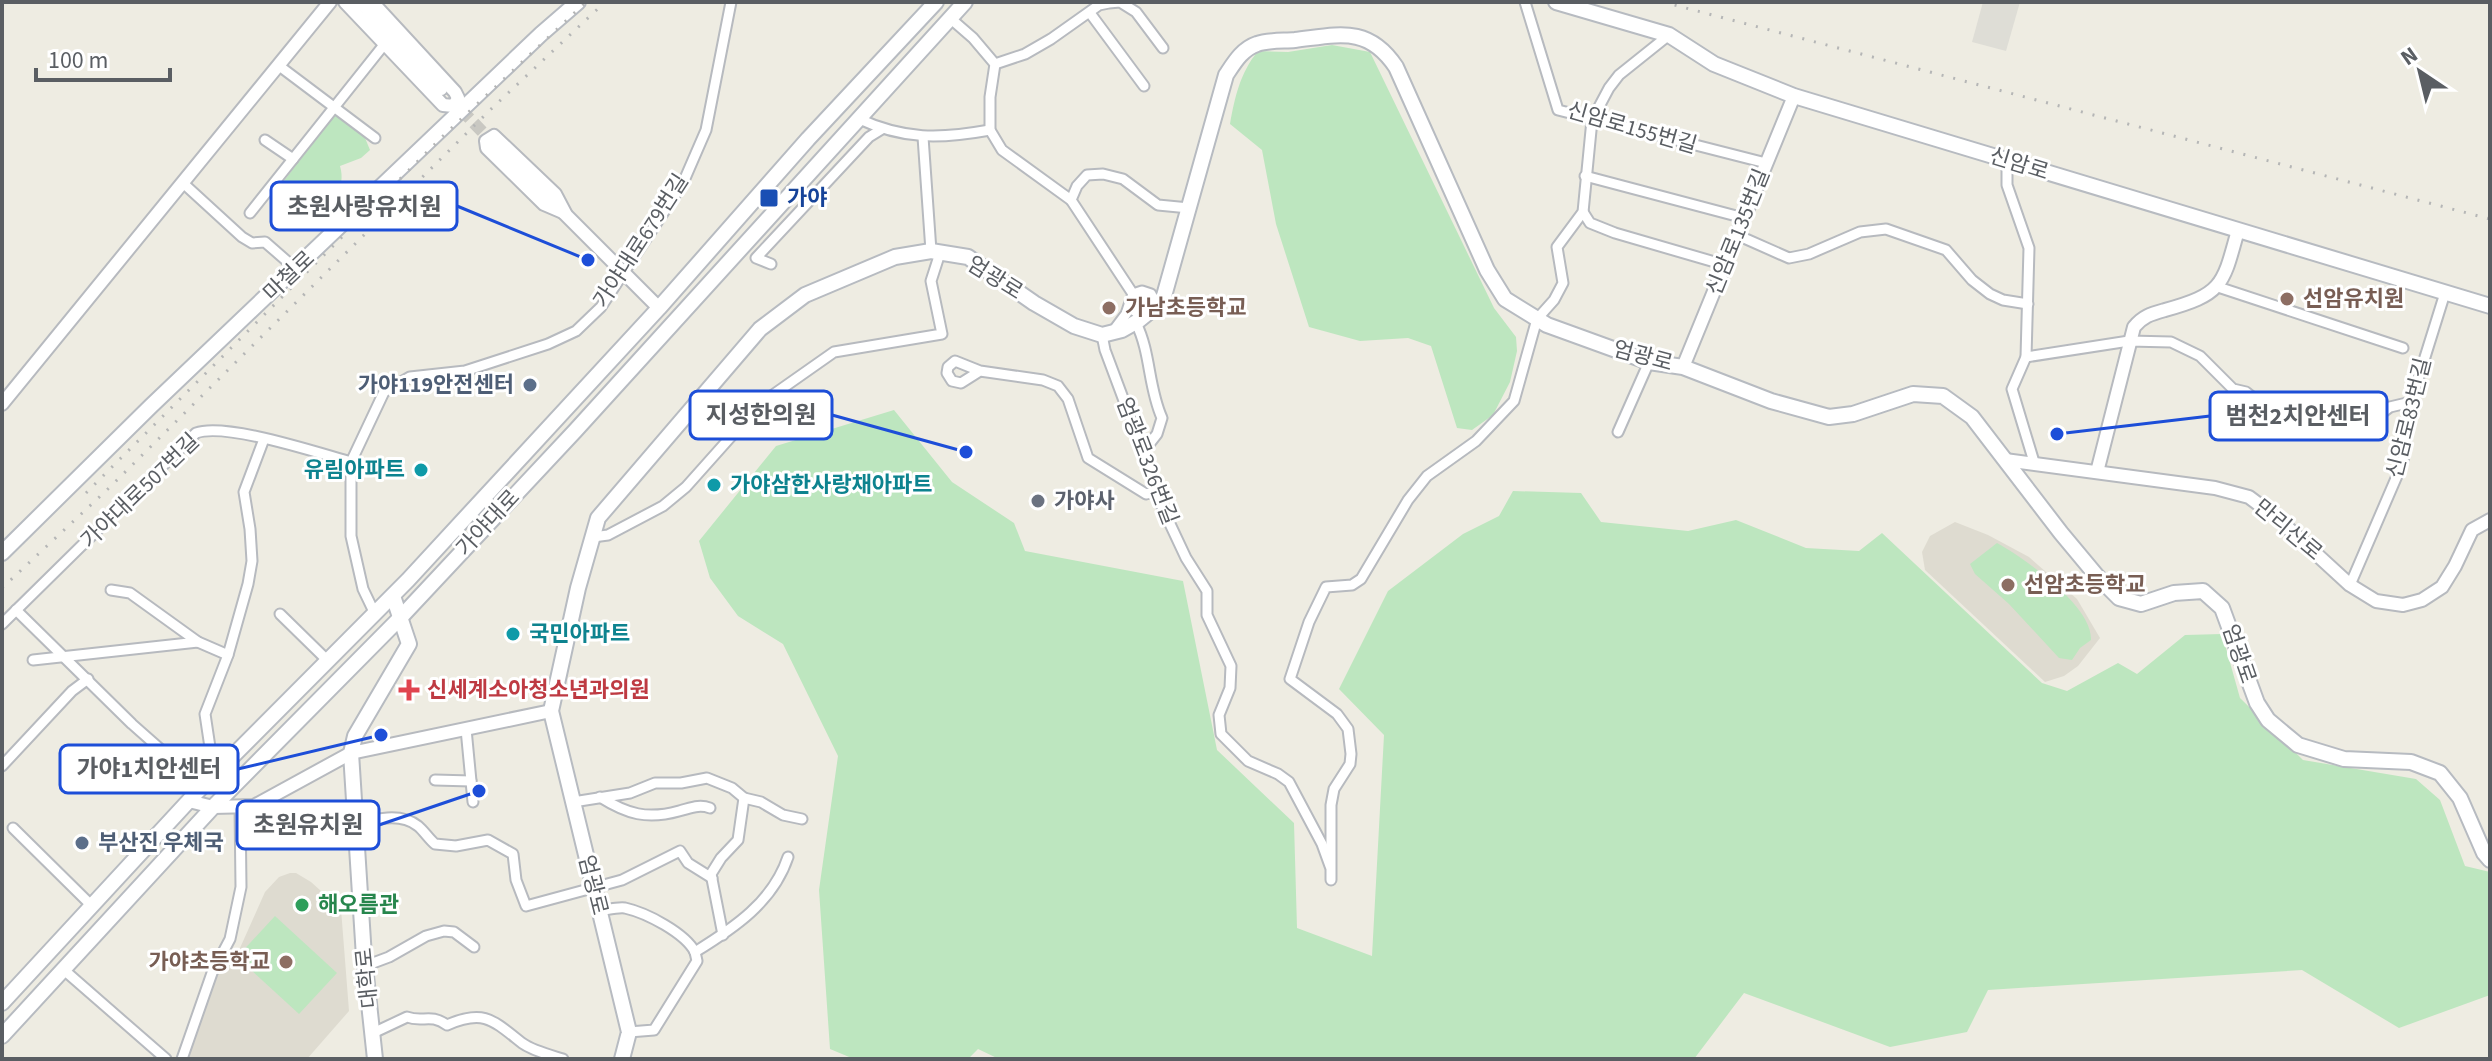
<svg xmlns="http://www.w3.org/2000/svg" width="2492" height="1061" viewBox="0 0 2492 1061" font-family="'Source Sans 3','Noto Sans KR',sans-serif">
	<style>
		.industrial { fill: #deddd6 }
		.education { fill: #dedbd0 }
		.green { fill: #bde6bf }
		.lines { fill: none; stroke-linecap: round; stroke-linejoin: round }
		.tertiary-tunnel { stroke: #c9c8c2; stroke-width: 12; stroke-dasharray: 12 6; stroke-linecap: butt }
		.minor-casing { stroke: #b7babf; stroke-width: 13 }
		.tertiary-casing { stroke: #b7babf; stroke-width: 16 }
		.secondary-casing { stroke: #b7bbc1; stroke-width: 18 }
		.minor { stroke: #fff; stroke-width: 9 }
		.tertiary { stroke: #fff; stroke-width: 12 }
		.secondary { stroke: #fff; stroke-width: 14 }
		.rail { stroke: #b5b6b6; stroke-width: 3; stroke-dasharray: 2 10; stroke-linecap: butt }
		.transit-dot { fill: #1a4fb4; stroke: #fff; stroke-width: 3 }
		.education-dot { fill: #8d6e63; stroke: #fff; stroke-width: 3 }
		.service-dot { fill: #5c6f8a; stroke: #fff; stroke-width: 3 }
		.culture-dot { fill: #0f9aa8; stroke: #fff; stroke-width: 3 }
		.worship-dot { fill: #6b7280; stroke: #fff; stroke-width: 3 }
		.health-dot { fill: #e0444e; stroke: #fff; stroke-width: 3 }
		.leisure-dot { fill: #2e9e5b; stroke: #fff; stroke-width: 3 }
		.labels { text-anchor: middle; dominant-baseline: central; stroke-width: 6; stroke-linejoin: round; paint-order: stroke }
		.street-label { font-size: 22px; fill: #5a5e63; stroke: #fff }
		.transit-label { font-size: 22px; font-weight: bold; fill: #164399; stroke: #fff; text-anchor: start }
		.education-label { font-size: 22px; font-weight: bold; fill: #785e54; stroke: #fff; text-anchor: start }
		.service-label { font-size: 22px; font-weight: bold; fill: #4e5e75; stroke: #fff; text-anchor: end }
		.culture-label { font-size: 22px; font-weight: bold; fill: #0d838f; stroke: #fff; text-anchor: start }
		.worship-label { font-size: 22px; font-weight: bold; fill: #5b616d; stroke: #fff; text-anchor: start }
		.health-label { font-size: 22px; font-weight: bold; fill: #be3a42; stroke: #fff; text-anchor: start }
		.leisure-label { font-size: 22px; font-weight: bold; fill: #27864d; stroke: #fff; text-anchor: start }
		.leader { fill: none; stroke: #1d4ed8; stroke-width: 3 }
		.callout-dot { fill: #1d4ed8; stroke: #fff; stroke-width: 3 }
		.callout { fill: #fff; stroke: #1d4ed8; stroke-width: 3 }
		.callout-label { font-size: 24px; text-anchor: middle; font-weight: bold; fill: #5a5e63 }
	</style>
	<rect width="100%" height="100%" fill="#eeece2"/>
	<path class="industrial" d="M1983 2H2020L2006 51 1972 42Z"/>
	<g class="education">
		<path d="M1955 522 1988 535 2029 557 2077 599 2100 638 2078 666 2064 676 2045 682 1925 570 1922 552 1930 536Z"/>
		<path d="M290 873H296L311 882 341 909 349 1011 307 1059H184L214 976 240 948 265 892 279 877Z"/>
	</g>
	<g class="green">
		<path d="M1332 45 1370 52 1494 308 1516 337 1517 351 1510 382 1493 415 1472 430 1457 428 1431 346 1408 338 1360 341 1309 327 1276 224 1262 150 1230 124C1235 97 1240 73 1258 51L1288 52Z"/>
		<path d="M336 113 363 133 370 150 361 158 340 166C351 203 303 227 283 182Z"/>
		<path d="M894 410 952 482 1014 523 1025 551 1183 581 1217 750 1294 823 1297 928 1372 956 1384 735 1339 689 1388 591 1463 534 1499 516 1513 491 1581 493 1601 522 1688 531 1736 520 1806 548 1859 551 1882 533 2042 683 2067 691 2118 663 2137 674 2185 635 2222 634 2240 698 2303 760 2416 779 2440 800 2465 866 2490 872V995L2399 1028 2302 970 1988 990 1967 1032 1890 1047 1744 993 1694 1059H999L978 1049 968 1059H854L830 1049 819 890 838 756 783 644 738 616 710 578 699 541 776 446Z"/>
		<path d="M1997 543C2024 558 2093 606 2091 640L2080 648 2072 660 2059 658 2009 604 1975 574 1970 564Z"/>
		<path d="M275 916 337 973 299 1014 237 957Z"/>
	</g>
	<g class="lines">
		<path class="tertiary-tunnel" d="M449 97 494 144"/>
		<defs>
			<g id="minor">
				<path d="M1525 2 1558 110 1766 163"/>
				<path d="M1090 13 1144 86"/>
				<path d="M950 18 973 38 995 64 990 97V130L1002 150 1071 200 1133 294C1127 308 1136 318 1150 312L1154 300 1151 294 1142 291 1133 294"/>
				<path d="M995 64 1025 54 1051 39 1099 5 1109 3 1120 2 1136 12 1163 48"/>
				<path d="M278 65 375 138"/>
				<path d="M857 118C904 140 940 139 990 130"/>
				<path d="M923 137 931 251"/>
				<path d="M265 140 293 159"/>
				<path d="M2007 160V185L2029 248 2026 357 2012 389 2034 462"/>
				<path d="M1585 176 1744 218"/>
				<path d="M183 183 242 237 252 243 265 242 296 269"/>
				<path d="M1071 200 1077 186 1087 175 1103 174 1123 179 1158 205 1189 208"/>
				<path d="M1583 212 1590 223 1615 233 1725 265"/>
				<path d="M250 213 387 41"/>
				<path d="M1737 235 1789 258 1809 254 1860 232 1886 229 1946 250 1972 280 1990 294 2003 300 2028 304"/>
				<path d="M771 264 756 258 869 137 882 129"/>
				<path d="M2218 287 2403 348"/>
				<path d="M1136 323C1151 353 1148 387 1162 418L1157 434 1143 452"/>
				<path d="M1114 330 1126 314 1130 302"/>
				<path d="M1102 335 1105 350 1148 465 1155 492 1186 558 1207 591V615L1231 666 1230 688 1219 715 1221 734 1248 761 1278 774 1289 782 1322 844 1330 866"/>
				<path d="M2026 357 2129 341 2171 342 2200 356 2233 389 2246 392 2279 418 2290 422 2332 426 2370 422 2390 407 2411 402"/>
				<path d="M980 371 961 383 952 381 947 373 948 367 955 361 980 371 1043 380 1058 386 1068 399 1088 458 1146 494 1155 492"/>
				<path d="M1618 432 1649 362"/>
				<path d="M593 537 608 535 663 506 686 487 760 404 834 352 942 334 931 281 940 253"/>
				<path d="M2350 585 2403 462 2411 402 2445 293"/>
				<path d="M111 590 130 593 198 642 228 655"/>
				<path d="M16 610 132 724 184 770 196 793"/>
				<path d="M280 614 327 660"/>
				<path d="M375 614 363 589 351 536V462L384 392 410 377 465 371 548 344 576 331 601 307 683 183 706 130 731 2"/>
				<path d="M2 624 196 433C225 422 318 453 351 462"/>
				<path d="M33 660 198 642"/>
				<path d="M466 729 473 802"/>
				<path d="M2 766 72 691 88 679"/>
				<path d="M435 780 471 781"/>
				<path d="M199 786 211 754 205 714 228 655 248 584 252 561 250 529 244 492 264 439"/>
				<path d="M600 797C627 814 647 820 679 811 691 808 699 804 710 808"/>
				<path d="M573 802 630 793 655 783H681L707 778 732 788 744 798 761 802 783 815 802 819"/>
				<path d="M356 825C375 819 400 812 418 826 424 831 429 839 435 844L456 846 488 840 513 854 516 880 526 906 622 880 680 851 688 863 712 878"/>
				<path d="M13 828 92 906"/>
				<path d="M1331 880V805L1334 789 1350 764 1351 754 1348 729 1337 714 1290 679 1309 622 1326 587 1352 585 1361 579 1408 500 1427 476 1476 441 1514 401 1537 319 1554 300 1563 283 1557 247 1583 212 1592 120 1609 88 1619 75 1669 35"/>
				<path d="M599 911C607 910 617 907 625 908 647 913 685 933 695 952"/>
				<path d="M723 935 711 874 721 858 738 840 744 798"/>
				<path d="M695 952C734 928 773 902 788 857"/>
				<path d="M365 966 389 957 426 936 444 931 454 932 474 947"/>
				<path d="M64 970 166 1059"/>
				<path d="M629 1032 654 1030 697 961 695 952"/>
				<path d="M373 1033 407 1017C423 1023 430 1013 447 1025 484 1009 493 1020 522 1043 533 1051 550 1055 563 1059"/>
				<path d="M182 1059 212 973 230 939 241 887 240 806"/>
			</g>
			<g id="tertiary">
				<path d="M345 2 443 105 454 106 458 98 455 92 372 2"/>
				<path d="M360 2 441 89"/>
				<path d="M494 136 555 194 565 213 544 204 487 148 486 141Z"/>
				<path d="M497 146 659 308"/>
				<path d="M1683 367 1794 96"/>
				<path d="M2 404 330 2"/>
				<path d="M2005 460 2215 488 2249 497 2277 518 2350 585 2376 601 2403 605 2422 600 2442 587 2455 566 2472 530 2490 520"/>
				<path d="M2097 472 2134 327C2143 316 2151 314 2165 310 2223 294 2223 285 2238 230"/>
				<path d="M189 801 213 807 254 806 351 753 551 711"/>
			</g>
			<g id="secondary">
				<path d="M1556 2 1669 35 1714 64 1794 96 2490 306"/>
				<path d="M2 553 151 406 541 34 578 2"/>
				<path d="M2 1003 196 793 408 580 659 308 808 139 936 2"/>
				<path d="M2 1036 213 807 400 618 575 431 965 2"/>
				<path d="M375 1059 364 957 351 753 355 736 409 644 393 596"/>
				<path d="M622 1059 629 1032 551 711 578 588 598 518 760 329 805 295 895 257 931 251 968 257 1034 303 1074 326 1102 335 1122 330 1138 321 1159 304 1164 296 1226 75C1234 63 1242 49 1257 44 1268 40 1283 41 1295 40 1338 35 1368 25 1396 67L1487 270 1505 299 1547 325 1649 362 1683 367 1771 401 1829 417 1853 414 1913 394 1943 396 1972 417 2061 533 2096 575 2119 598 2141 604 2174 593 2203 591 2222 608 2257 703 2268 720 2298 745 2344 759 2411 762 2440 773 2460 798 2484 853 2490 860"/>
			</g>
		</defs>
		<use href="#minor" class="minor-casing"/>
		<use href="#tertiary" class="tertiary-casing"/>
		<use href="#secondary" class="secondary-casing"/>
		<use href="#minor" class="minor"/>
		<use href="#tertiary" class="tertiary"/>
		<use href="#secondary" class="secondary"/>
		<g class="rail">
			<path d="M1663 2 2490 219"/>
			<path d="M86 493 443 136 586 2"/>
			<path d="M2 588 110 487 489 111 605 2"/>
		</g>
	</g>
	<rect class="transit-dot" x="759" y="188" width="20" height="20" rx="4"/>
	<g class="education-dot">
		<circle cx="2287" cy="299" r="8"/>
		<circle cx="1109" cy="308" r="8"/>
		<circle cx="2008" cy="585" r="8"/>
		<circle cx="286" cy="962" r="8"/>
	</g>
	<g class="service-dot">
		<circle cx="530" cy="385" r="8"/>
		<circle cx="82" cy="843" r="8"/>
	</g>
	<g class="culture-dot">
		<circle cx="421" cy="470" r="8"/>
		<circle cx="714" cy="485" r="8"/>
		<circle cx="513" cy="634" r="8"/>
	</g>
	<circle class="worship-dot" cx="1038" cy="501" r="8"/>
	<path class="health-dot" d="M405 678h8v8h8v8h-8v8h-8v-8h-8v-8h8z"/>
	<circle class="leisure-dot" cx="302" cy="905" r="8"/>
	<g class="labels">
		<g class="street-label">
			<text transform="translate(1632 128) rotate(16)">신암로155번길</text>
			<text transform="translate(2019 164) rotate(17)">신암로</text>
			<text transform="translate(1738 232) rotate(-68)">신암로135번길</text>
			<text transform="translate(641 241) rotate(-57)">가야대로679번길</text>
			<text transform="translate(289 276) rotate(-44)">마철로</text>
			<text transform="translate(995 278) rotate(32)">엄광로</text>
			<text transform="translate(1643 356) rotate(15)">엄광로</text>
			<text transform="translate(2409 418) rotate(-76)">신암로83번길</text>
			<text transform="translate(1147 461) rotate(69)">엄광로326번길</text>
			<text transform="translate(140 491) rotate(-44)">가야대로507번길</text>
			<text transform="translate(488 523) rotate(-47)">가야대로</text>
			<text transform="translate(2288 530) rotate(40)">만리산로</text>
			<text transform="translate(2239 654) rotate(71)">엄광로</text>
			<text transform="translate(593 885) rotate(76)">엄광로</text>
			<text transform="translate(367 978) rotate(-96)">대학로</text>
		</g>
		<g class="transit-label">
			<text x="787" y="198">가야</text>
		</g>
		<g class="education-label">
			<text x="2303" y="299">선암유치원</text>
			<text x="1125" y="308">가남초등학교</text>
			<text x="2024" y="585">선암초등학교</text>
			<text x="270" y="962" text-anchor="end">가야초등학교</text>
		</g>
		<g class="service-label">
			<text x="514" y="385">가야119안전센터</text>
			<text x="98" y="843" text-anchor="start">부산진 우체국</text>
		</g>
		<g class="culture-label">
			<text x="405" y="470" text-anchor="end">유림아파트</text>
			<text x="730" y="485">가야삼한사랑채아파트</text>
			<text x="529" y="634">국민아파트</text>
		</g>
		<g class="worship-label">
			<text x="1054" y="501">가야사</text>
		</g>
		<g class="health-label">
			<text x="427" y="690">신세계소아청소년과의원</text>
		</g>
		<g class="leisure-label">
			<text x="318" y="905">해오름관</text>
		</g>
	</g>
	<path class="leader" d="M588 260L457 206M966 452L832 415M2057 434L2210 416M381 735L238 769M479 791L379 825"/>
	<g class="callout-dot">
		<circle cx="588" cy="260" r="8"/>
		<circle cx="966" cy="452" r="8"/>
		<circle cx="2057" cy="434" r="8"/>
		<circle cx="381" cy="735" r="8"/>
		<circle cx="479" cy="791" r="8"/>
	</g>
	<g class="callout">
		<rect x="271" y="182" width="186" height="48" rx="8"/>
		<rect x="690" y="391" width="142" height="48" rx="8"/>
		<rect x="2210" y="392" width="177" height="48" rx="8"/>
		<rect x="60" y="745" width="178" height="48" rx="8"/>
		<rect x="237" y="801" width="142" height="48" rx="8"/>
	</g>
	<g class="callout-label">
		<text x="364" y="215">초원사랑유치원</text>
		<text x="761" y="423">지성한의원</text>
		<text x="2298" y="424">범천2치안센터</text>
		<text x="149" y="777">가야1치안센터</text>
		<text x="308" y="833">초원유치원</text>
	</g>
	<rect width="2492" height="1061" fill="none" stroke="#5a5e63" stroke-width="8"/>
	<g transform="translate(2420 72) rotate(325)" stroke="#ffffff" stroke-width="6" paint-order="stroke">
	<path d="M0-6L14 30L0 20L-14 30Z" fill="#5a5e63"/>
	<text y="-12" font-size="22" font-weight="bold" text-anchor="middle" fill="#5a5e63">N</text>
	</g>
	<path d="M36 68v12h134v-12" fill="none" stroke="#5a5e63" stroke-width="4"/>
	<text x="48" y="68" font-size="24" fill="#5a5e63" stroke="#ffffff" stroke-width="6" paint-order="stroke">100 m</text>
</svg>
